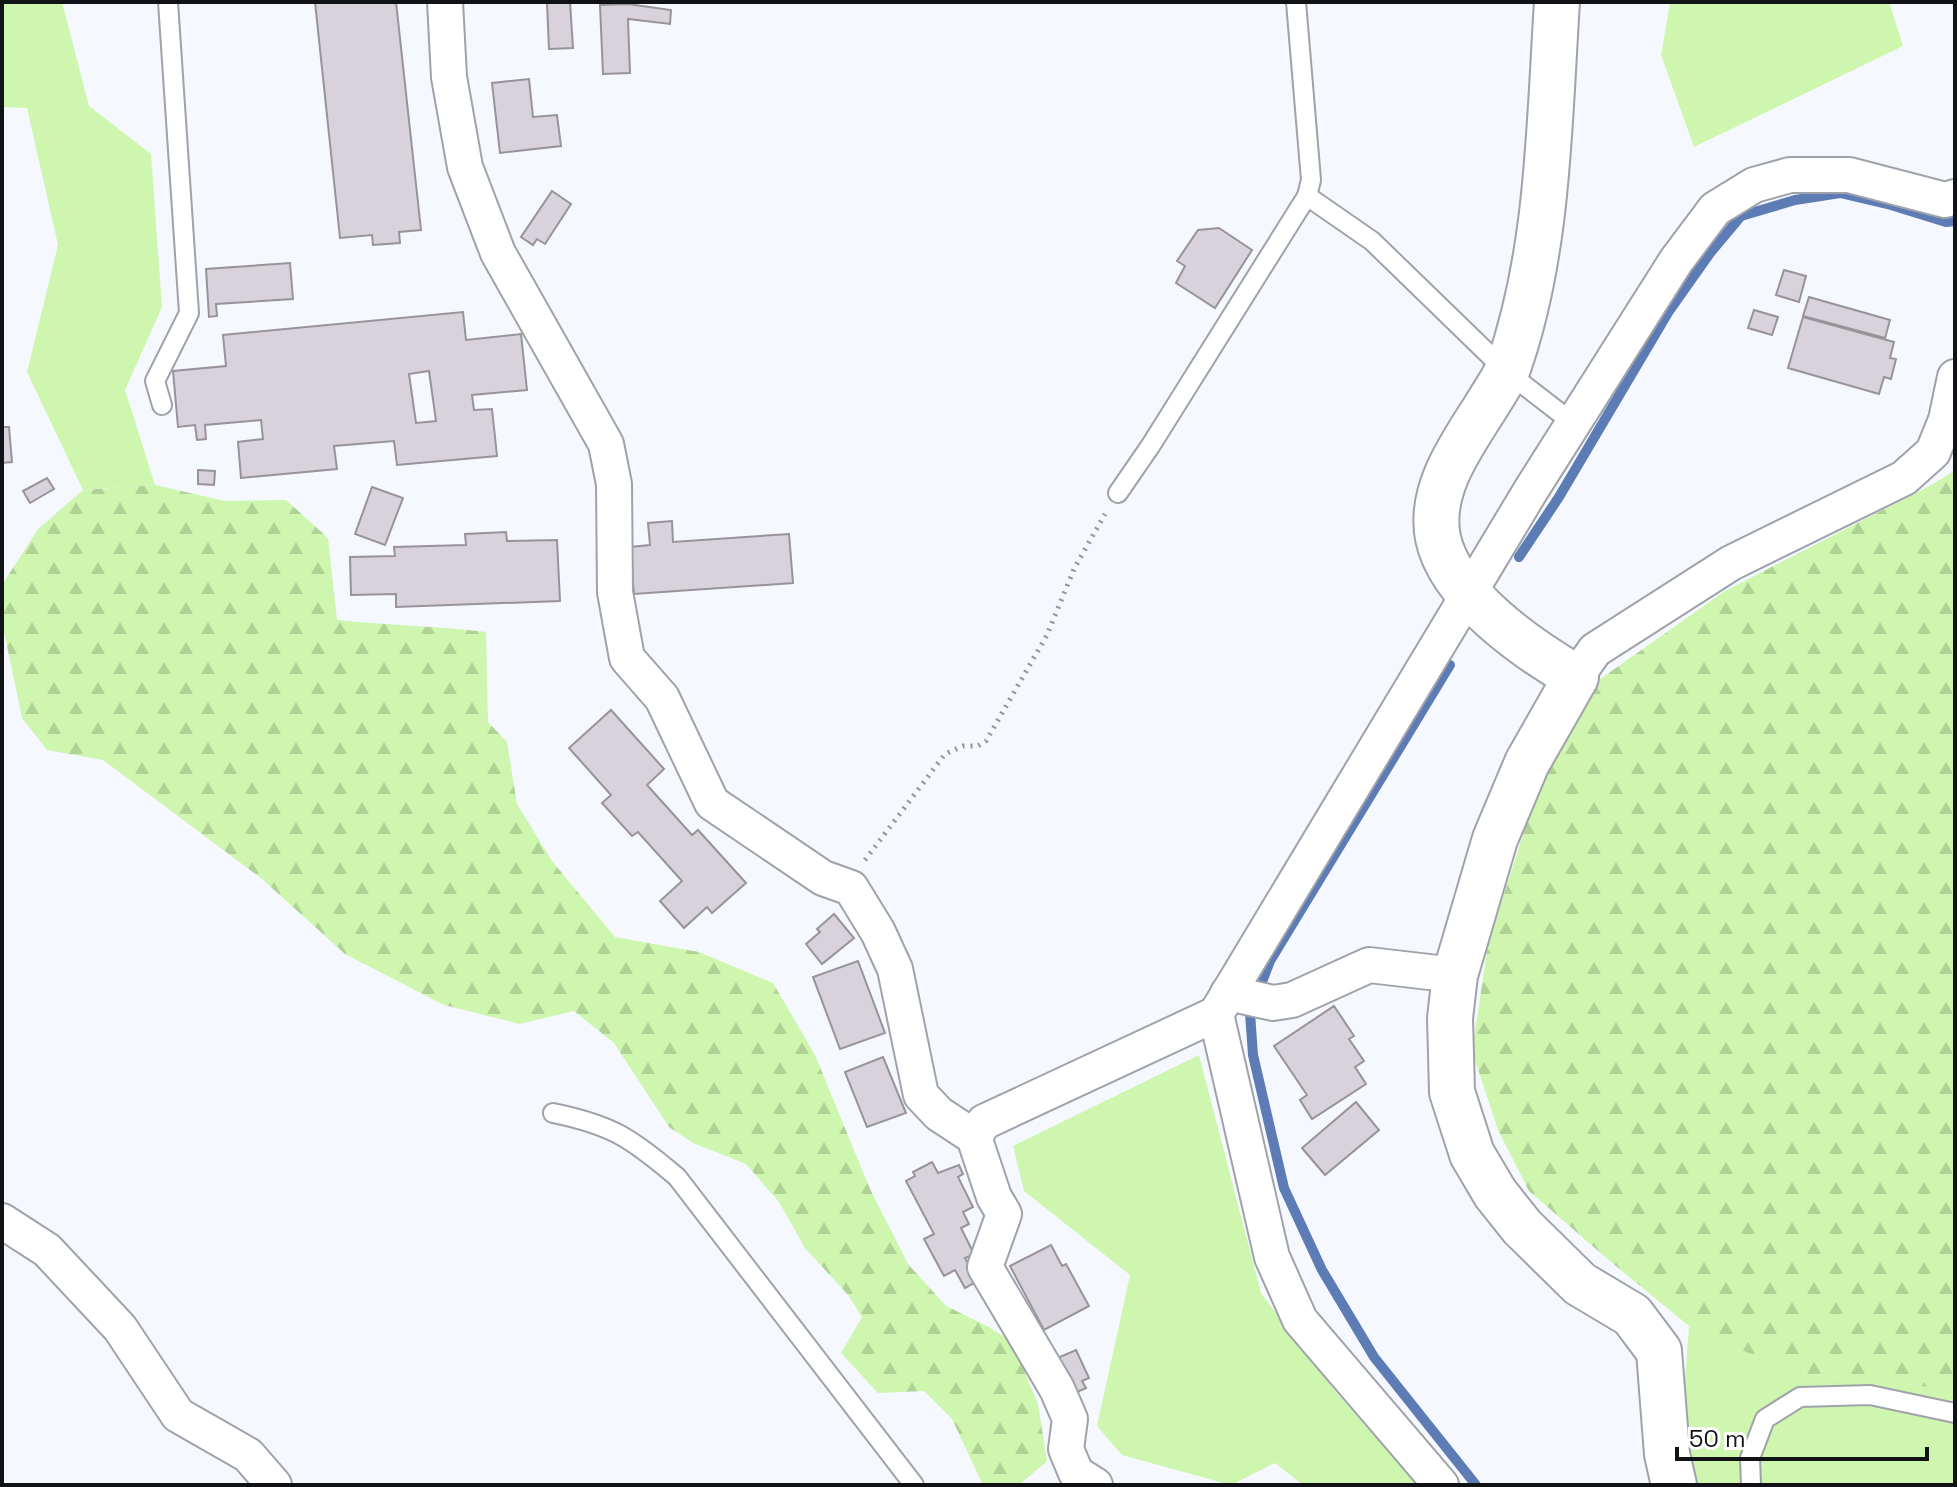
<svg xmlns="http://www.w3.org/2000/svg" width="1957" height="1487" viewBox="0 0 1957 1487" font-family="'Space Grotesk',sans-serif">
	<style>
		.green { fill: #cef6ae }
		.forest { fill: url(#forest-firs) }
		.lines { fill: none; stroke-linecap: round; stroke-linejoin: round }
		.stream { stroke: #5d7cb5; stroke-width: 10 }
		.building { fill: #d8d2da; stroke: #989299; stroke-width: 2; fill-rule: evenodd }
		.service-casing { stroke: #9fa2aa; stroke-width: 22 }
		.minor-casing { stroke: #9fa2aa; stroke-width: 38 }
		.tertiary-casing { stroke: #9fa2aa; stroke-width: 48 }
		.path { stroke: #93959b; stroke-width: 5; stroke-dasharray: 2 6; stroke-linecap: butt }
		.service { stroke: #fff; stroke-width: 18 }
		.minor { stroke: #fff; stroke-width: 34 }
		.tertiary { stroke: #fff; stroke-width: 44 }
	</style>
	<defs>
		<pattern id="forest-firs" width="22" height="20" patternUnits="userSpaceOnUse" patternTransform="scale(2)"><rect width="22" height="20" fill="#cef6ae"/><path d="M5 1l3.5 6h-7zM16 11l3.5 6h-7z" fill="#b0d295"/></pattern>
	</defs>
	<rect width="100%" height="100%" fill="#f5f8ff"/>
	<g class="green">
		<path d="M2 2H62L89 106 151 154 162 307 125 390 155 485 83 490 27 372 58 245 27 108 2 107Z"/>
		<path d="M1670 2H1889L1903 46 1694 147 1661 55Z"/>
		<path d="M1199 1055 1261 1293 1335 1391 1417 1485H1303L1275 1463 1231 1485 1122 1455 1097 1426 1130 1275 1024 1191 1013 1146Z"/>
		<path d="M1689 1326 1790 1372 1904 1383 1955 1392V1485H1691L1681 1433Z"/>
	</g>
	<g class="forest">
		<path d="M1955 470V1392L1904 1383 1790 1372 1689 1326 1611 1262 1529 1191 1498 1130 1472 1051 1488 945 1542 775 1596 682 1725 591 1933 484Z"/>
		<path d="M155 485 225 501 286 500 328 538 337 620C387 625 436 626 486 632L488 722 507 742 517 804 552 861 615 937 699 952 773 983 815 1055 870 1189 908 1264 946 1306 989 1327 1012 1342 1038 1404 1047 1461 1019 1485H983L952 1419 924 1391 878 1393 841 1353 862 1317 848 1295 805 1248 779 1202 746 1164 693 1143 669 1127 614 1043 574 1011 520 1024 444 1005 345 954 262 879 103 760 47 750 22 718 2 622V585L38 529 83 490Z"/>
	</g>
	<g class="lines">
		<g class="stream">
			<path d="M1519 557 1559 497 1669 311 1710 253 1741 216 1795 200 1840 193 1891 205 1946 222 1955 221"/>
			<path d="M1450 665 1270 961 1250 1013 1253 1055 1284 1188 1322 1270 1374 1357 1476 1485"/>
		</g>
	</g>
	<g class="building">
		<path d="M315 2H396L421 230 399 232 400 243 373 245 372 235 340 238Z"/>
		<path d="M570 2 573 48 549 49 547 3Z"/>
		<path d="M628 4 671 10 670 24 628 19 630 73 603 74 600 5Z"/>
		<path d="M529 79 533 117 557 115 561 146 500 153 492 83Z"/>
		<path d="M552 191 571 204 545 244 537 239 533 245 521 237Z"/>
		<path d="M1219 228 1252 250 1215 308 1176 283 1185 266 1177 261 1198 230Z"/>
		<path d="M290 263 293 299 216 304 217 316 209 317 206 269Z"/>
		<path d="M1784 270 1806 276 1799 302 1776 295Z"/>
		<path d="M1809 297 1890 320 1885 338 1803 316Z"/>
		<path d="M1754 310 1778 317 1772 335 1748 328Z"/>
		<path d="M463 312 466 340 521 334 527 390 472 395 474 410 492 409 497 456 397 465 394 441 334 446 337 469 241 478 238 442 263 439 261 420 205 425 206 439 197 440 195 425 178 427 173 371 226 366 223 335ZM429 371 436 421 416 423 409 374Z"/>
		<path d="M1803 317 1894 342 1890 358 1896 359 1891 379 1884 377 1879 394 1788 368Z"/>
		<path d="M2 427H9L12 462 2 463Z"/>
		<path d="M198 470 215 471 214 485 198 484Z"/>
		<path d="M47 478 54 489 30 503 23 491Z"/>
		<path d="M372 487 403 498 385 545 355 534Z"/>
		<path d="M672 521 673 542 789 534 793 583 634 594 630 547 650 545 648 523Z"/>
		<path d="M506 532 507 541 557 540 560 601 396 607V594L351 595 350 557 395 556 394 547 466 545 465 534Z"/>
		<path d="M611 710 664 769 647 785 692 835 698 830 746 883 712 913 707 907 684 928 660 901 682 881 638 832 632 836 602 803 611 795 569 748Z"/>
		<path d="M834 914 854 938 822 964 806 944 820 932 817 929Z"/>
		<path d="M858 961 885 1033 840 1049 813 977Z"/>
		<path d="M1334 1006 1354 1036 1349 1039 1364 1061 1355 1067 1366 1084 1312 1119 1300 1100 1307 1095 1274 1046Z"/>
		<path d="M883 1057 906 1113 867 1127 845 1072Z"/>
		<path d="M1356 1102 1379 1130 1325 1175 1302 1148Z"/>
		<path d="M932 1162 938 1173 959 1165 963 1174 958 1177 973 1207 963 1212 969 1224 961 1228 974 1254 965 1258 977 1281 965 1288 955 1270 944 1276 924 1239 934 1234 906 1181 915 1176 913 1172Z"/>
		<path d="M1051 1245 1062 1266 1066 1264 1089 1306 1044 1330 1010 1266Z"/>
		<path d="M1076 1350 1089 1378 1082 1381 1086 1388 1071 1395 1055 1359Z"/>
	</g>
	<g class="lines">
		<defs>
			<g id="service">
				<path d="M1296 2 1311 180 1307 196"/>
				<path d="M162 405 155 381 189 313 168 2"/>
				<path d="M1118 493 1151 445 1307 196 1372 241 1507 372 1573 423"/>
				<path d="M553 1113C612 1125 631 1138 677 1177L914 1485"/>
				<path d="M1751 1485 1750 1458 1765 1419 1800 1397 1870 1395 1955 1413"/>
			</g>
			<g id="minor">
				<path d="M445 2 449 77 465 167 498 253 606 444 614 484 615 592 627 658 662 698 712 803 823 878 851 888 878 932 895 969 921 1095 939 1114 974 1137 994 1197 1004 1214 985 1267 1057 1389 1070 1419 1066 1449 1076 1473 1095 1485"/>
				<path d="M1576 677 1595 650 1731 563 1904 478 1933 452 1946 420 1955 377"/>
				<path d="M1228 993 1273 1003 1292 1000 1369 965 1455 975"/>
				<path d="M974 1137 984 1122 1216 1014"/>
				<path d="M2 1221 47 1250 120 1328 178 1415 248 1455 274 1485"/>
				<path d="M1441 1485 1300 1320 1272 1257 1216 1014 1531 490 1676 261 1715 209 1754 185 1790 175H1849L1945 200 1955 197"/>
			</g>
			<path id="tertiary" d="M1557 2C1549 124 1549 251 1508 368 1504 379 1496 390 1490 400 1465 441 1428 487 1438 538 1450 596 1529 650 1576 677L1527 763 1495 839 1455 975 1450 1018 1452 1092 1472 1154 1495 1193 1522 1227 1580 1284 1632 1315 1659 1351 1667 1454 1674 1485"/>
		</defs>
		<use href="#service" class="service-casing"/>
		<use href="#minor" class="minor-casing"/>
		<use href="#tertiary" class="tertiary-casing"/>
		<path class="path" d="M865 860 945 754 963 746H978L986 741 1047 635 1074 569 1105 514"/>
		<use href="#service" class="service"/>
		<use href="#minor" class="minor"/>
		<use href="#tertiary" class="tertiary"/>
	</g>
	<rect width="1957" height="1487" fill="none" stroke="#111215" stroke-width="8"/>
	<path d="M1677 1447v12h250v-12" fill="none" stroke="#111215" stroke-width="4"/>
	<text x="1689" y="1447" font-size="24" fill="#111215" stroke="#ffffff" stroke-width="6" paint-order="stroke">50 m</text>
</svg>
